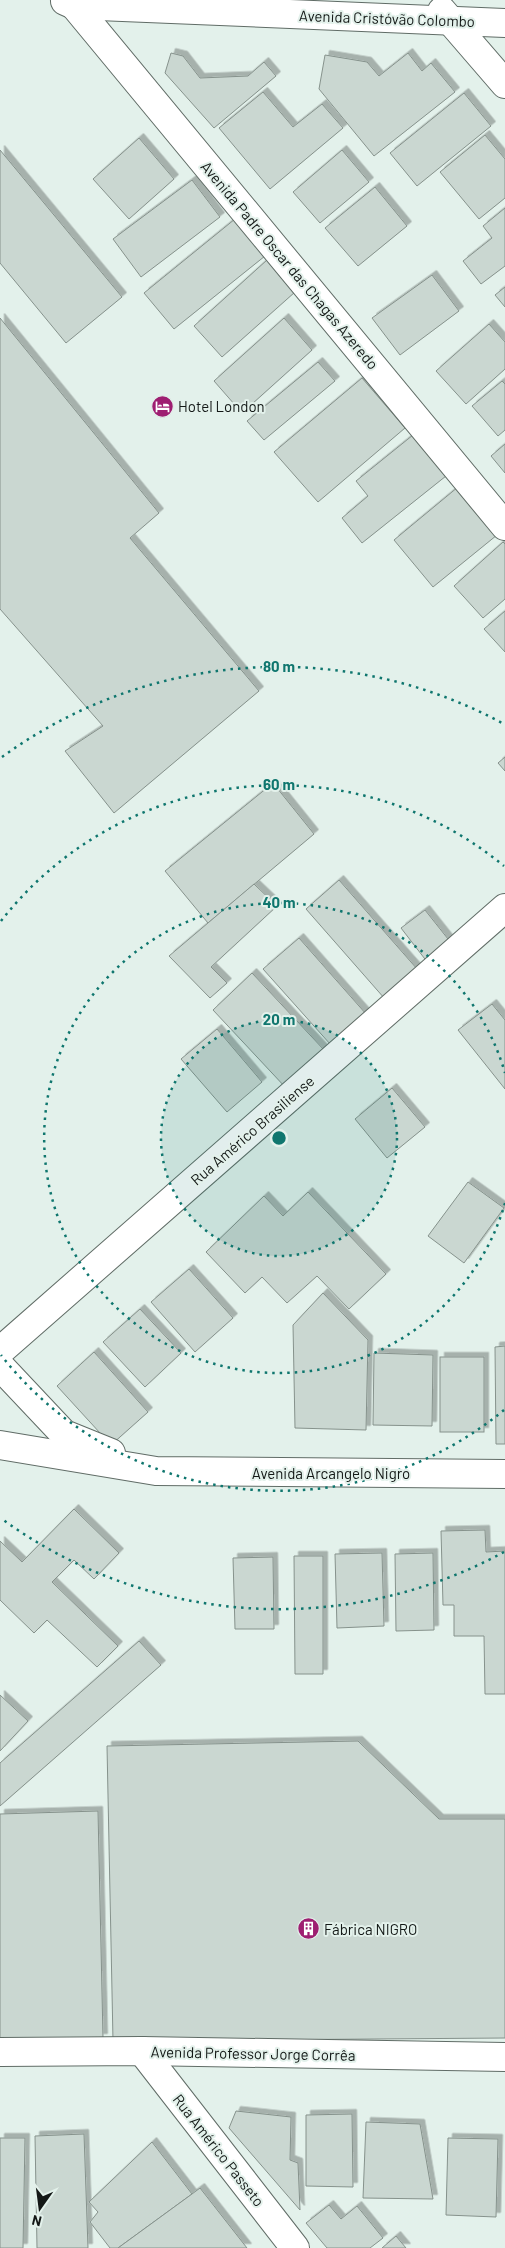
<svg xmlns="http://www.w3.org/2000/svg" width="505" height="2248" viewBox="0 0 505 2248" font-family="Barlow,sans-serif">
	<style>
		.building { fill: #cad7d1; stroke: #86928c; filter: url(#shadow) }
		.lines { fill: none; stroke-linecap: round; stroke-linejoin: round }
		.street-casing { stroke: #606c66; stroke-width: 30 }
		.street { stroke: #fff; stroke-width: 28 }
		.ring { fill: none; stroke: #0f766e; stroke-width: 2.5; stroke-dasharray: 2.5 5 }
		.labels { text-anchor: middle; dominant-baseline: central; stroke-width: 4; stroke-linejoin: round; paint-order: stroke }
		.street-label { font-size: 15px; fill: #131816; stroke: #e3f1eb }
		.poi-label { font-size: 15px; fill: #131816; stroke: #e3f1eb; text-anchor: start }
		.centre { fill: #0f766e; stroke: #e3f1eb; stroke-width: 2.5 }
		.ring-label { font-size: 15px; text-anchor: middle; font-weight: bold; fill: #0f766e; stroke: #e3f1eb; stroke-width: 4; stroke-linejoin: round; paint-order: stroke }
	</style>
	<defs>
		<filter id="shadow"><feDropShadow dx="4.5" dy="-4.5" stdDeviation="0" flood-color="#0004"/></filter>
	</defs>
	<rect width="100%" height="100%" fill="#e3f1eb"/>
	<g class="building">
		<path d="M171 53 183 56 200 78 248 76 264 62 276 76 214 128 165 73Z"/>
		<path d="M408 53 422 71 431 63 455 92 374 156 319 89 325 55 367 62 379 76Z"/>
		<path d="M263 92 293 127 322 104 343 128 270 189 219 128Z"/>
		<path d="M464 93 491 126 417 186 390 153Z"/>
		<path d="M485 135 505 159V198L479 219 440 172Z"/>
		<path d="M139 138 174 179 129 219 93 179Z"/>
		<path d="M0 150 122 297 66 343 0 263Z"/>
		<path d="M342 150 369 182 320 223 293 192Z"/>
		<path d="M192 180 220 217 141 277 113 239Z"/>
		<path d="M375 187 407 226 358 266 325 228Z"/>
		<path d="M505 208V266L481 284 463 261 492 238 483 226Z"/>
		<path d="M235 219 265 256 174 329 144 293Z"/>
		<path d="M267 260 295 292 222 357 194 326Z"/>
		<path d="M432 275 459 311 400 355 372 318Z"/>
		<path d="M505 287V307L495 295Z"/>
		<path d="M0 318 159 513 130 538 259 691 114 813 65 751 103 726 0 609Z"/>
		<path d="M284 318 312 350 242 413 214 381Z"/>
		<path d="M489 324 505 342V369L466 404 436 371Z"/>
		<path d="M318 362 335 381 264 440 247 421Z"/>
		<path d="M362 378 405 428 318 502 274 452Z"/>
		<path d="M502 381 505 384V430L498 436 472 406Z"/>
		<path d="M413 435 446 476 362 543 342 518 368 496 356 481Z"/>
		<path d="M505 444V473L491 456Z"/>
		<path d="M458 487 497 535 433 587 394 540Z"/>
		<path d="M503 542 505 544V599L483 618 454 586Z"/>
		<path d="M505 611V652L484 629Z"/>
		<path d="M505 757V771L498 763Z"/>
		<path d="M273 783 314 834 208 923 165 871Z"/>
		<path d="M339 880 425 978 392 1007 306 909Z"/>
		<path d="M254 884 277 906 211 967 227 983 210 998 169 956Z"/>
		<path d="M425 910 452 944 428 963 401 928Z"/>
		<path d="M299 938 374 1023 339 1054 263 969Z"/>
		<path d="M252 973 325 1051 286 1088 213 1010Z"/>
		<path d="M492 1004 505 1020V1089L458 1030Z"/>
		<path d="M217 1029 262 1082 227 1112 181 1059Z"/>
		<path d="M392 1088 425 1127 387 1158 355 1119Z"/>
		<path d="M468 1182 504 1208 464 1263 428 1236Z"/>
		<path d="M308 1192 386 1274 349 1309 317 1276 287 1303 262 1277 245 1293 206 1252 264 1196 283 1216Z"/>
		<path d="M189 1269 233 1318 195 1352 151 1302Z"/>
		<path d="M323 1293 368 1340 366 1430 295 1428 293 1325Z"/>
		<path d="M140 1309 181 1353 145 1387 103 1342Z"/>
		<path d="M505 1346V1444H496L495 1347Z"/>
		<path d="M94 1352 148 1412 111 1445 57 1386Z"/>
		<path d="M374 1353 433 1355 432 1426 373 1425Z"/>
		<rect x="440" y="1357" width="44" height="75"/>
		<path d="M74 1509 119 1553 94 1579 74 1560 52 1582 118 1646 97 1667 47 1620 34 1633 0 1600V1541L22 1562Z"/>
		<path d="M485 1530 486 1552 505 1551V1694H485L484 1636H454V1605H443L441 1531Z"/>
		<path d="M382 1553 384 1626 337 1628 335 1554Z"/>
		<path d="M433 1553 434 1630 396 1631 395 1554Z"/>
		<path d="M294 1556H323V1674H295Z"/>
		<path d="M273 1557 274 1629H235L233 1558Z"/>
		<path d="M139 1641 161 1665 0 1806V1763Z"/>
		<path d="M0 1695 28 1721 0 1751Z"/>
		<path d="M358 1741 439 1819H505V2038L113 2041 107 1746Z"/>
		<path d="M98 1811 103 2038 0 2039V1814Z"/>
		<path d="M236 2111 291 2117 290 2160 298 2163 300 2210 229 2128Z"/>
		<path d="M352 2114 353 2187 306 2186V2115Z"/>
		<path d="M366 2122 420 2124 433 2199 363 2198Z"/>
		<path d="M84 2134 88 2248H37L35 2136Z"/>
		<path d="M0 2138H25L23 2248H0Z"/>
		<path d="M448 2138 498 2139 496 2217 446 2215Z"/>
		<path d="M152 2142 192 2194 118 2248H110L90 2222 98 2212 89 2202Z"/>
		<path d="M200 2188 247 2248H118L192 2194Z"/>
		<path d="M329 2205 341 2219 357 2206 383 2238 370 2248H327L306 2223Z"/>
		<path d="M396 2236 406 2248H382Z"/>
	</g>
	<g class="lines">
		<defs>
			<g id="street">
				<path d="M65 1 74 5 505 23"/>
				<path d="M74 5 505 526"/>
				<path d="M442 11 505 84"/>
				<path d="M0 1351 505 908"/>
				<path d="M0 1366 64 1434 111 1453"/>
				<path d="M0 1445 156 1471 505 1474"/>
				<path d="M142 2051 295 2248"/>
				<path d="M0 2052 142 2051 505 2057"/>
			</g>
		</defs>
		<use href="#street" class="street-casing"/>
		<use href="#street" class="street"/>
	</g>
	<circle cx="279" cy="1138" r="118" fill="#0f766e" fill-opacity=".12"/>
	<g class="ring">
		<circle cx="279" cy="1138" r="118"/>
		<path d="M505 1203A235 235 0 1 1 505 1073"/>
		<path d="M504 1410A353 353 0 0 1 1 1355M1 921A353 353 0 0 1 504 866"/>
		<path d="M504 1552A471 471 0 0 1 2 1519M2 757A471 471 0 0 1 504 724"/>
	</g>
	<defs>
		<symbol id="hotel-disc" viewBox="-11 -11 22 22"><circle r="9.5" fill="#9e1e71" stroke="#e3f1eb"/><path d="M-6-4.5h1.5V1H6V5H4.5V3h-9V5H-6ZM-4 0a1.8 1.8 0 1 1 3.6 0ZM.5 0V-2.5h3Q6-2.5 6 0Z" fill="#fff"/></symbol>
		<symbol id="building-disc" viewBox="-11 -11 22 22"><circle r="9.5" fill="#9e1e71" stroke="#e3f1eb"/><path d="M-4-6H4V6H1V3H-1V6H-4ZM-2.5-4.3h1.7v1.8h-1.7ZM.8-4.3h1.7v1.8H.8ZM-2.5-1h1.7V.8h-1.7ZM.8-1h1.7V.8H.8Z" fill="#fff"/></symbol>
	</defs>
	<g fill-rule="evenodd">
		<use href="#hotel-disc" x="150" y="394" width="25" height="25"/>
		<use href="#building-disc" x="296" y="1916" width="25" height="25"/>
	</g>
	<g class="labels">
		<g class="street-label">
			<text transform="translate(387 18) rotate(2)">Avenida Cristóvão Colombo</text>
			<text transform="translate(290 265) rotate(50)">Avenida Padre Oscar das Chagas Azeredo</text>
			<text transform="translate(252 1130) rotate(-41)">Rua Américo Brasiliense</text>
			<text x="331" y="1473">Avenida Arcangelo Nigro</text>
			<text transform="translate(253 2053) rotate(1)">Avenida Professor Jorge Corrêa</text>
			<text transform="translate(219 2150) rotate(52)">Rua Américo Passeto</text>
		</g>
		<g class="poi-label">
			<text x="178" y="406">Hotel London</text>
			<text x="324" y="1929">Fábrica NIGRO</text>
		</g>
	</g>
	<circle cx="279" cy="1138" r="8" class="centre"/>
	<g class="ring-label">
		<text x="279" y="672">80 m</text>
		<text x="279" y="790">60 m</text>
		<text x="279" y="908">40 m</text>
		<text x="279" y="1025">20 m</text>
	</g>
	<g transform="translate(40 2208) rotate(194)" stroke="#e3f1eb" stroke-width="4" paint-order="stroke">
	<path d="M0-4L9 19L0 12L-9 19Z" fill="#131816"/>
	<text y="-8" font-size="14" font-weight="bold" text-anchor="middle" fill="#131816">N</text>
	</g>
</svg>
